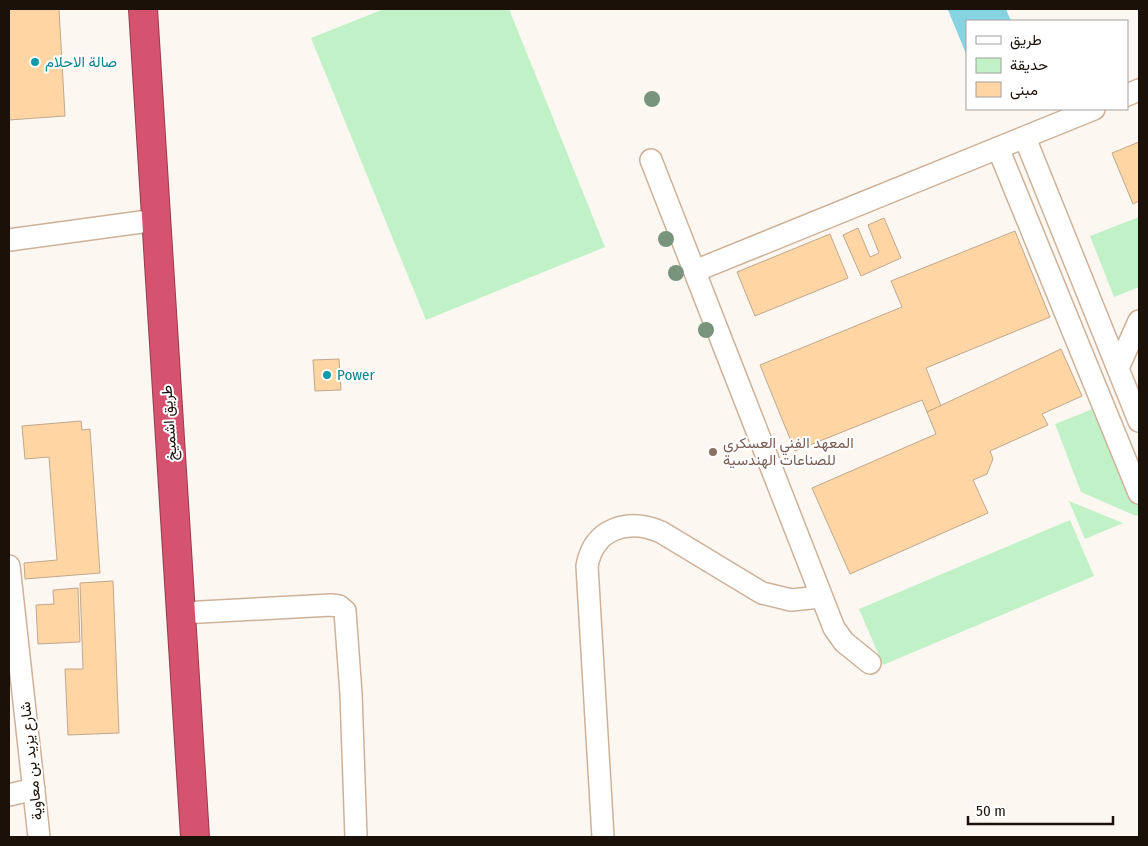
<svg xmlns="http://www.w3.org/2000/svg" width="1148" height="846" viewBox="0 0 1148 846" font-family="'Fira Sans Condensed',Vazirmatn,sans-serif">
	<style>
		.green { fill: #c0f1c7 }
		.water { fill: #86d3e2 }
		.building { fill: #ffd5a4; stroke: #c0a88d }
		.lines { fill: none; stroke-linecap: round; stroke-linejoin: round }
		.minor-casing { stroke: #cdb299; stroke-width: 24 }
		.highway-casing { stroke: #953c4c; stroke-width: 30 }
		.minor { stroke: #fff; stroke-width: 21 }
		.highway { stroke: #d65370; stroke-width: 28 }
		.tree { fill: #78947d }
		.culture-dot { fill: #0f9aa8; stroke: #fff; stroke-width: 2 }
		.education-dot { fill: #8d6e63; stroke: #fff; stroke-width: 2 }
		.labels { text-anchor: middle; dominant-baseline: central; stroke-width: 4; stroke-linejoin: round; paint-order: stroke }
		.culture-label { font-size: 15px; fill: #0d838f; stroke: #fff; text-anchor: start }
		.street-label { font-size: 15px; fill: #1b1108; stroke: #fff }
		.education-label { font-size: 15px; fill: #785e54; stroke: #fff; text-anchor: start }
	</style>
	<rect width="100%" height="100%" fill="#fdf7f2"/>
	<g class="green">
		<path d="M384 9H509L605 247 426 320 311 38Z"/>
		<path d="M1139 217V287L1114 297 1090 236Z"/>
		<path d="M1113 401 1139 466V514L1136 516 1081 492 1055 424Z"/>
		<path d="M1069 501 1123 523 1085 539Z"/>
		<path d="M1070 520 1094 576 883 665 859 609Z"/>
	</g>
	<path class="water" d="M1006 9 1011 21H967V56L948 10Z"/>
	<g class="building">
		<path d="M9 9H59L65 116 9 120Z"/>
		<path d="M1139 142V201L1133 204 1112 153Z"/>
		<path d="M884 218 901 258 861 276 843 235 858 228 870 257 879 253 868 225Z"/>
		<path d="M1015 231 1050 317 926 368 941 406 927 412 922 400 795 451 760 365 902 307 891 281Z"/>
		<path d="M830 234 848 278 755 316 737 272Z"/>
		<path d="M1061 349 1082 396 1042 414 1048 425 990 451 993 459 987 474 973 480 988 513 850 574 812 488 936 434 927 412Z"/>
		<path d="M339 359 341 390 315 391 313 360Z"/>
		<path d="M81 421 82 430 90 429 100 573 25 579 24 563 57 560 49 457 25 459 22 426Z"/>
		<path d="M113 581 119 733 68 735 65 669H83L80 583Z"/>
		<path d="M78 588 80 642 38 644 36 605 54 604 53 590Z"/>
	</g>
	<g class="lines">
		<defs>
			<g id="minor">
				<path d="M1127 95 1139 90"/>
				<path d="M1025 138 1139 421"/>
				<path d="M998 148 1139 493"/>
				<path d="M651 160 834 628 844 642 870 663"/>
				<path d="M9 240 156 220"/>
				<path d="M695 271 1094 109"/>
				<path d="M1118 368 1139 321"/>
				<path d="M9 566 39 837"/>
				<path d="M182 613 331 605 339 606 345 611 351 694 356 837"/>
				<path d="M9 795 34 789"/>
				<path d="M603 837 587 566C594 528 628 518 661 532L762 593 791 600 821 597"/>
			</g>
			<path id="highway" d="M143 9 195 837"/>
		</defs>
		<use href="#minor" class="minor-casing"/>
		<use href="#highway" class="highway-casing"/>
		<use href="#minor" class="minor"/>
		<use href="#highway" class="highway"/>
	</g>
	<g class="tree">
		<circle cx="652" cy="99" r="8"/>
		<circle cx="666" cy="239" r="8"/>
		<circle cx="676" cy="273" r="8"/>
		<circle cx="706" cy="330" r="8"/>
	</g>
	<g class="culture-dot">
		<circle cx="35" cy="62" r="5"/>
		<circle cx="327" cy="375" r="5"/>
	</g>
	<circle class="education-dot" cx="713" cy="452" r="5"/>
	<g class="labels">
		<g class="culture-label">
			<text x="45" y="62">صالة الاحلام</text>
			<text x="337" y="375">Power</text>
		</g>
		<g class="street-label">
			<text transform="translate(169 423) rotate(-94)">طريق اشميخ</text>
			<text transform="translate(31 761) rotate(-96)">شارع يزيد بن معاوية</text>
		</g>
		<g class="education-label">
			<text x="723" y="443">المعهد الفني العسكري<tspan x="723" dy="17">للصناعات الهندسية</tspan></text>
		</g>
	</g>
	<rect width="1148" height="846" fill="none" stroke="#1b1108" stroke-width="20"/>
	<rect x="966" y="20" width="162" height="90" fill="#ffffff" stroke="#a4a09c"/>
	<rect x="976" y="36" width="25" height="8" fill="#ffffff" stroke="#a4a09c"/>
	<text x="1010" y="45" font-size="15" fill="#1b1108">طريق</text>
	<rect x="976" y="58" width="25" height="15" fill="#c0f1c7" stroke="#a4a09c"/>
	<text x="1010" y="70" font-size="15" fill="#1b1108">حديقة</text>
	<rect x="976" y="82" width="25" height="15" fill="#ffd5a4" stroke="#a4a09c"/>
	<text x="1010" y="95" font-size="15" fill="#1b1108">مبنى</text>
	<path d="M968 816v8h145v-8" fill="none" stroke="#1b1108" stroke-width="2.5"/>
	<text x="976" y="816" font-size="15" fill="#1b1108" stroke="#ffffff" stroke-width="4" paint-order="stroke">50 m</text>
</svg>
